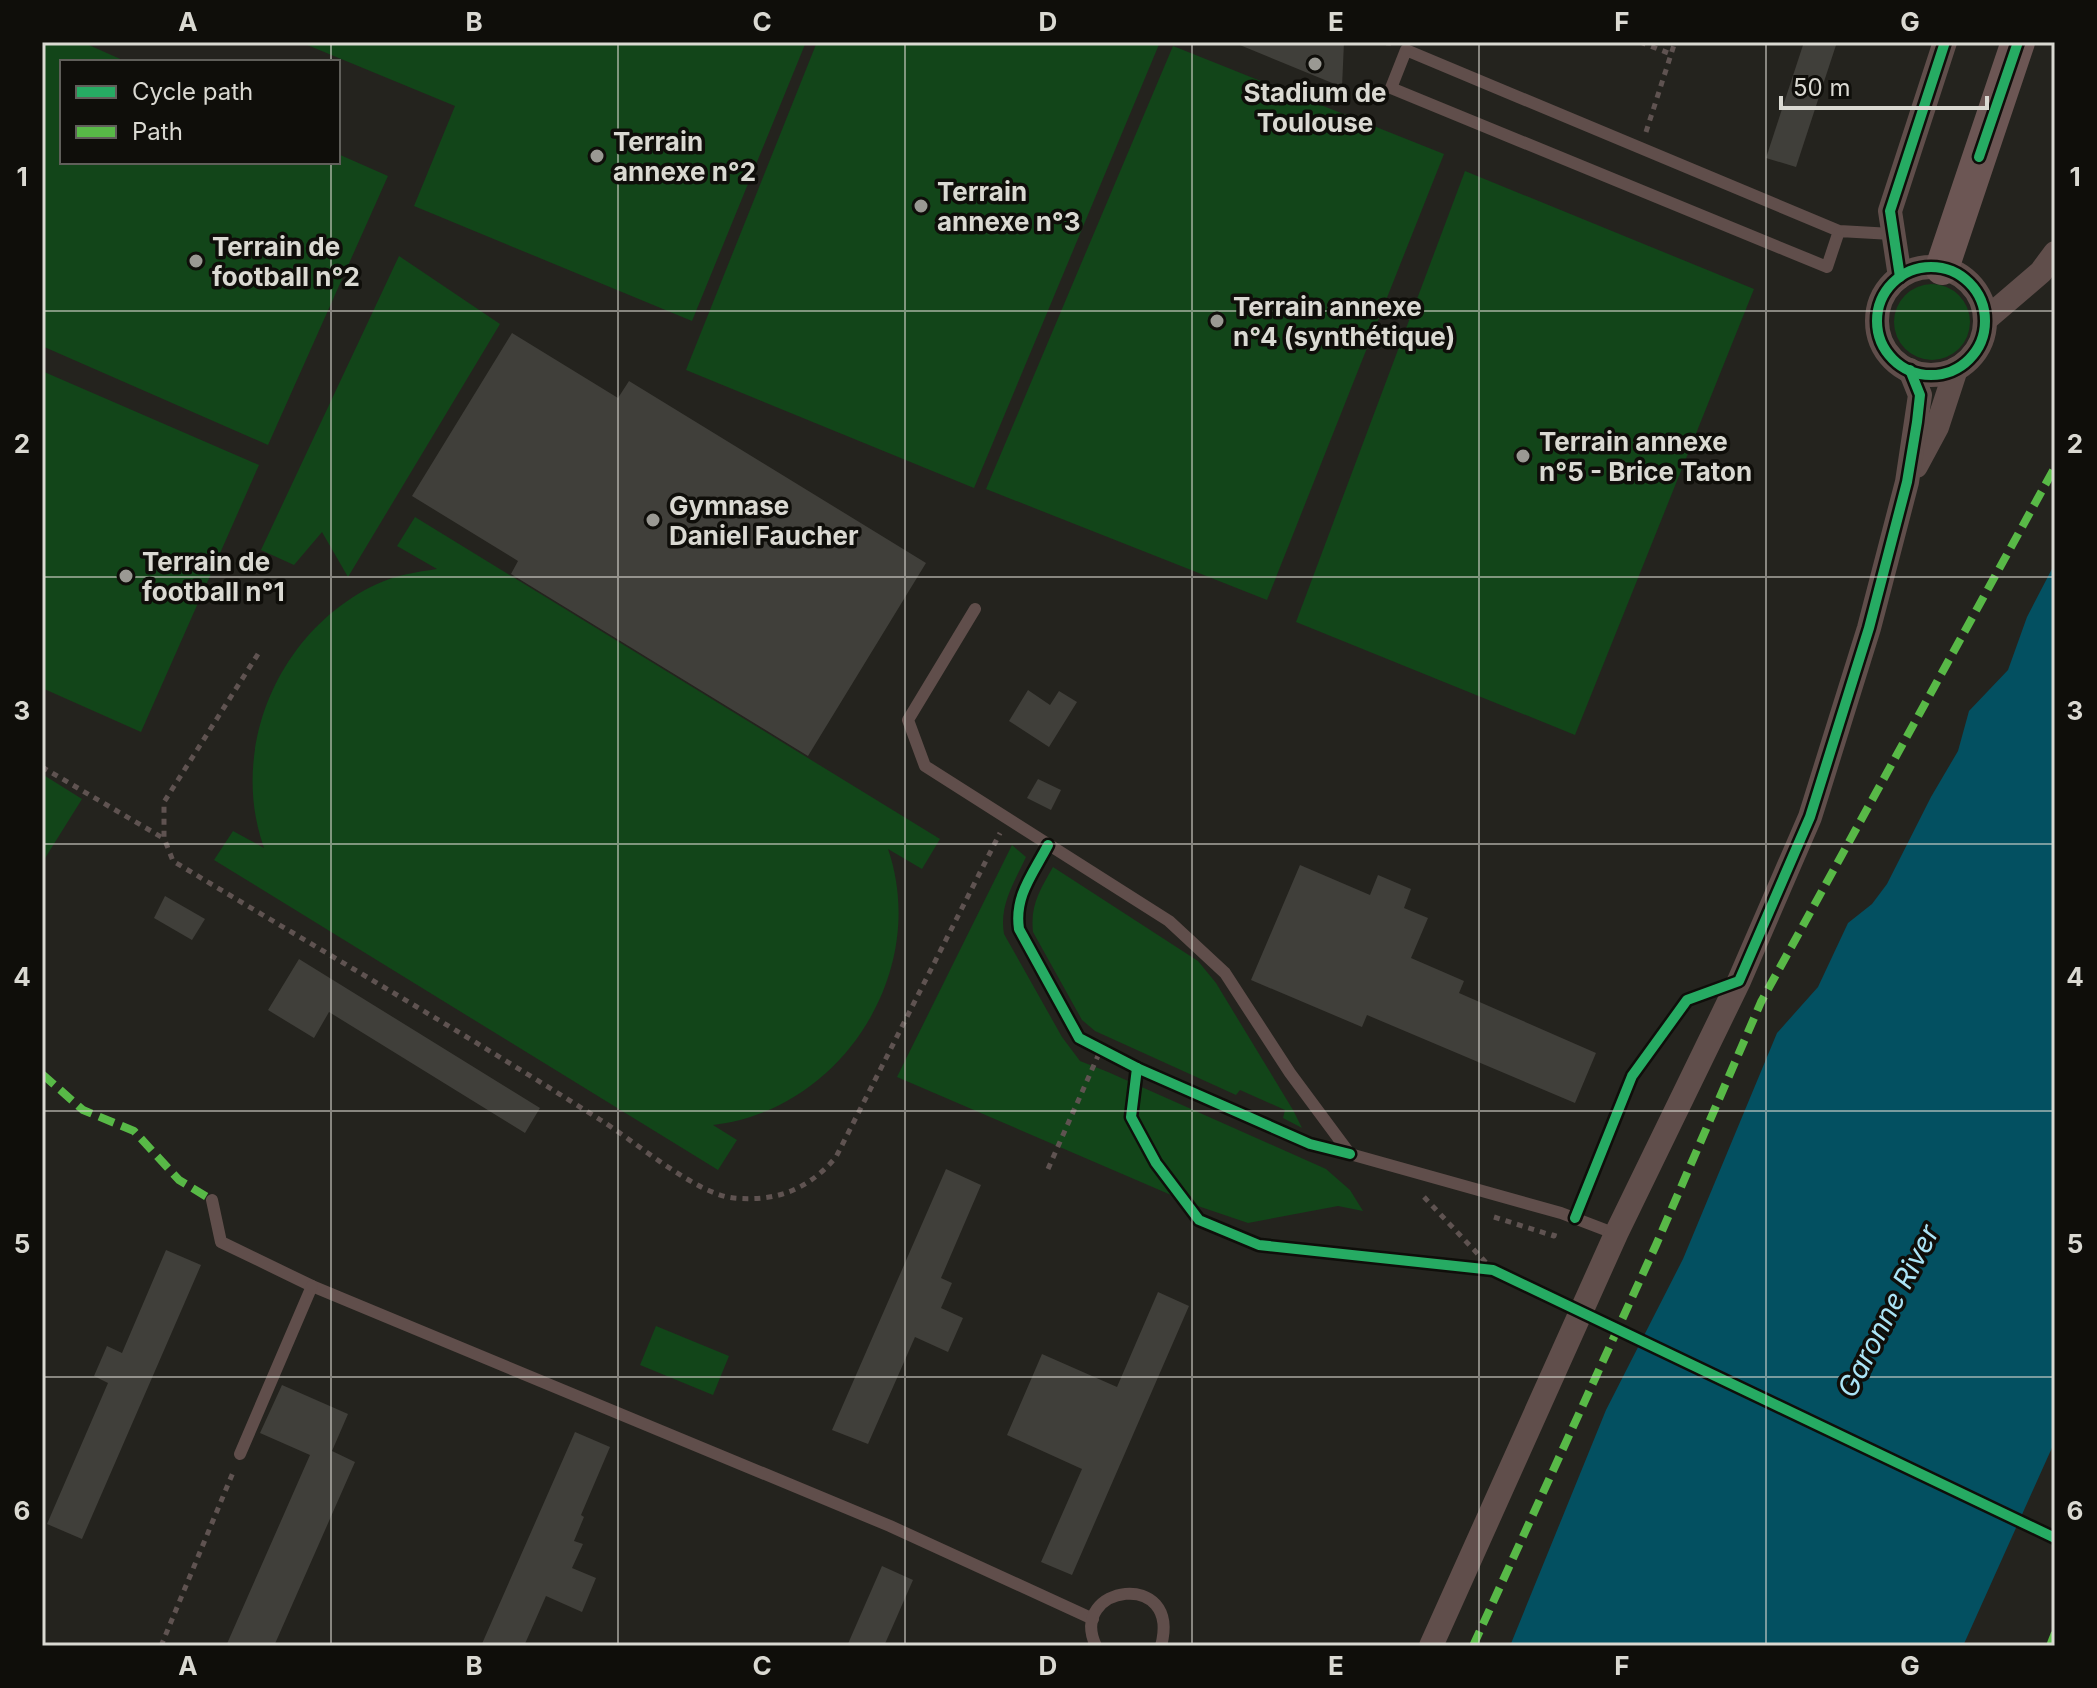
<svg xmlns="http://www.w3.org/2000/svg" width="2097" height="1688" viewBox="0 0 2097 1688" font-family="Inter,sans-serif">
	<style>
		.green { fill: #124519 }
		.water { fill: #035061 }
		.building { fill: #403f3a }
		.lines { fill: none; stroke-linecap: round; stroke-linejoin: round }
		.path { stroke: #5f5351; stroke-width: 5; stroke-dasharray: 6 6; stroke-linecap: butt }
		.service { stroke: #604e4b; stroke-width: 12 }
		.minor { stroke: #604e4b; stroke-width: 24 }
		.secondary { stroke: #6c5654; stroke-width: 34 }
		.quiet { stroke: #58b947; stroke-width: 8; stroke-dasharray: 16 8; stroke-linecap: butt }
		.cycleway-casing { stroke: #0f0e0a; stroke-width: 15 }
		.cycleway { stroke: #26ab63; stroke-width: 10 }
		.grid { fill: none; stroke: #dad9d2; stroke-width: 2; stroke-opacity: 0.55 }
		.poi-dot { fill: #9a9993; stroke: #0f0e0a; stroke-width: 3 }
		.labels { text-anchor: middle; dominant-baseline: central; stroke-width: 7; stroke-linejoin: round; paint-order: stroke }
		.poi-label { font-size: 26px; font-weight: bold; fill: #dad9d2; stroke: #0f0e0a; text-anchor: start }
		.water-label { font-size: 28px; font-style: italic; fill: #abe4f6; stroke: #0f0e0a }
		.neatline { fill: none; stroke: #dad9d2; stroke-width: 3 }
		.grid-label { font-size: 26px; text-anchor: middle; font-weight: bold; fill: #dad9d2 }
	</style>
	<rect width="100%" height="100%" fill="#24231e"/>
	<g class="green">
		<path d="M42 42H82L127 62H62V162H338V154L388 176 268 445 42 346Z"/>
		<path d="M300 42H806L692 321 414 206 455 106Z"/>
		<path d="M817 42H1160L974 488 686 370Z"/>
		<path d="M1173 46 1444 154 1267 600 986 489Z"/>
		<path d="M1465 171 1754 289 1575 735 1296 622Z"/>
		<path d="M399 256 500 324 348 577 322 532 294 565 261 550Z"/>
		<circle cx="1932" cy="322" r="38"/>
		<path d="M42 371 259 465 141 732 42 688Z"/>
		<path d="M415 517 940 839 922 869 888 849C930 971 842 1110 713 1125L737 1140 718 1170 214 860 233 831 264 848C228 747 280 629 377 584 396 575 417 572 437 569L397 546Z"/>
		<path d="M42 774 82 799 42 863Z"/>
		<path d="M1012 845 1026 857C1014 883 999 905 1004 934L1062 1037 1080 1061 1108 1072 1326 1169 1350 1190 1363 1211 1338 1206 1248 1223 1192 1204 897 1077Z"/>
		<path d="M1053 867 1198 961 1216 983 1293 1110 1302 1128 1283 1118 1285 1110 1240 1090 1236 1095 1095 1031 1082 1020 1033 932C1030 905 1040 890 1053 867Z"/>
		<path d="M656 1326 729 1356 713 1395 640 1365Z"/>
	</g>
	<path class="water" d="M2055 563V1441L1963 1646H1510L1606 1410 1683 1259 1777 1033 1818 987 1848 923 1872 904 1887 884 1931 797 1958 751 1969 711 2008 670 2027 617Z"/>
	<g class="building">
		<path d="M1235 42H1344L1342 87 1235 43Z"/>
		<path d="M1804 42H1837L1796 167 1766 158Z"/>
		<path d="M512 333 618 398 629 381 926 563 808 756 511 574 518 561 412 496Z"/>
		<path d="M1028 690 1050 705 1059 691 1077 702 1049 747 1009 721Z"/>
		<path d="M1038 779 1061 790 1051 810 1027 798Z"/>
		<path d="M1300 865 1370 895 1378 875 1411 889 1404 908 1428 918 1411 958 1464 981 1459 993 1596 1053 1575 1103 1367 1015 1362 1027 1251 980Z"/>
		<path d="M165 896 205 919 192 940 154 918Z"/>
		<path d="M299 959 540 1108 525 1133 329 1012 314 1038 268 1010Z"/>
		<path d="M946 1169 981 1185 941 1278 952 1283 941 1308 963 1318 948 1352 915 1337 868 1444 832 1430Z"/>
		<path d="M166 1250 201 1265 82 1539 47 1524 108 1383 94 1376 107 1346 122 1353Z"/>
		<path d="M1158 1292 1189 1306 1072 1575 1041 1562 1082 1469 1007 1435 1042 1354 1117 1387Z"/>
		<path d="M282 1385 348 1414 332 1451 355 1462 274 1646H226L310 1455 260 1433Z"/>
		<path d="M575 1432 610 1447 581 1515 584 1517 574 1541 583 1544 572 1568 596 1578 582 1612 546 1596 524 1646H481Z"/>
		<path d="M882 1566 913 1580 884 1646H847Z"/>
	</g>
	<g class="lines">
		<g class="path">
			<path d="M1362 42 1391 43"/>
			<path d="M1640 42 1671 54"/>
			<path d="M1646 132 1675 42"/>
			<path d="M258 654 164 802V838L173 861C315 947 459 1030 599 1119 633 1140 697 1195 734 1198 777 1202 809 1189 836 1157L1000 833"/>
			<path d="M42 767 163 838"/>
			<path d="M1048 1169 1101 1049"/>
			<path d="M1424 1197 1493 1270"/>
			<path d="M1494 1217 1554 1236 1556 1229"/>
			<path d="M161 1646 234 1470"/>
		</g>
		<g class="service">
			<path d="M1839 231 1827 267 1391 88 1406 50 1839 231 1892 234"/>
			<path d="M975 609 908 720 925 766 1169 921 1225 973 1290 1073 1350 1154 1561 1213 1616 1234"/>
			<path d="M212 1200 221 1242 312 1286 890 1526 1093 1619"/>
			<path d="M240 1454 312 1286"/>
			<path d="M1096 1646C1067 1585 1182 1568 1161 1646"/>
		</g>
		<g class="minor">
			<circle cx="1931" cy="321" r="54"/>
			<path d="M1900 277 1890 211 1945 42"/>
			<path d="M1985 320 2041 272 2055 253"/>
			<path d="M1916 466 1937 427 1956 369"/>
			<path d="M1431 1646 1616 1234 1739 981 1810 817 1869 628 1907 482 1920 395 1910 370"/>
		</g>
		<path class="secondary" d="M1942 268 2018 42"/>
		<g class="quiet">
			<path d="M42 1074 83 1110 134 1131 179 1180 212 1200"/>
			<path d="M1473 1646 1656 1245 1761 1002 2055 467"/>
			<path d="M2050 1646 2055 1633"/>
		</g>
		<defs>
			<g id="cycleway">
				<path d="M1979 157 2018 42"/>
				<circle cx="1931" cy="321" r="54"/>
				<path d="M1900 277 1890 211 1945 42"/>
				<path d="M1048 845C1033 874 1014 896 1019 929L1079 1038 1137 1068 1310 1144 1350 1154"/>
				<path d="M1137 1068 1131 1117 1156 1163 1199 1220 1259 1245 1493 1270 2055 1538"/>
				<path d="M1575 1218 1632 1076 1687 1000 1739 981 1810 817 1869 628 1907 482 1917 422 1920 395 1910 370"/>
			</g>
		</defs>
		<use href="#cycleway" class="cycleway-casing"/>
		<use href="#cycleway" class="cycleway"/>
	</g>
	<path class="grid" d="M331 42V62M618 42V1646M905 42V1646M1192 42V1646M1479 42V1646M1766 42V1646M331 162V1646M42 311H2055M42 577H2055M42 844H2055M42 1111H2055M42 1377H2055"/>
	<g class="poi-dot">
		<circle cx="1315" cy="64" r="8"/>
		<circle cx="597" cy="156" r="8"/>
		<circle cx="921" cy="206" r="8"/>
		<circle cx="196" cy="261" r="8"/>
		<circle cx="1217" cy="321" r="8"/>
		<circle cx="1523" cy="456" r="8"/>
		<circle cx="653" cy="520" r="8"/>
		<circle cx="126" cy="576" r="8"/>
	</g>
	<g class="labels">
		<g class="poi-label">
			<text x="1315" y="92" text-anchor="middle">Stadium de<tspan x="1315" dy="30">Toulouse</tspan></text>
			<text x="613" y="141">Terrain<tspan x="613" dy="30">annexe n°2</tspan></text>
			<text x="937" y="191">Terrain<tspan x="937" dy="30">annexe n°3</tspan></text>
			<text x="212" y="246">Terrain de<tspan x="212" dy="30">football n°2</tspan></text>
			<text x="1233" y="306">Terrain annexe<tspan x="1233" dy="30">n°4 (synthétique)</tspan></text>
			<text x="1539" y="441">Terrain annexe<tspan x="1539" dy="30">n°5 - Brice Taton</tspan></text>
			<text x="669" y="505">Gymnase<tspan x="669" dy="30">Daniel Faucher</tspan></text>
			<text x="142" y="561">Terrain de<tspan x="142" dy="30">football n°1</tspan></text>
		</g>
		<g class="water-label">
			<text transform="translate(1888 1311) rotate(-63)">Garonne River</text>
		</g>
	</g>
	<rect width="2097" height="1688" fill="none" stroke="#0f0e0a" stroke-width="88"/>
	<rect x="60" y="60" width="280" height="104" fill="#0f0e0a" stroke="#605f5a" stroke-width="2"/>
	<rect x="76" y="86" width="40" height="12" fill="#26ab63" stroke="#605f5a" stroke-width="2"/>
	<text x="132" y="100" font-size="24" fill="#dad9d2">Cycle path</text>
	<rect x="76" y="126" width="40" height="12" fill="#58b947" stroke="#605f5a" stroke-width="2"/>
	<text x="132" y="140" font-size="24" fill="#dad9d2">Path</text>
	<path d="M1781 96v12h206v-12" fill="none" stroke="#dad9d2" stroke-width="4"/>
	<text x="1793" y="96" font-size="24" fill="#dad9d2" stroke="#0f0e0a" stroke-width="6" paint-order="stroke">50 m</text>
	<rect x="44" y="44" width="2009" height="1600" class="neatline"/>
	<g class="grid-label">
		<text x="188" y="31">A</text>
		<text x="474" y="31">B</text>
		<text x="762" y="31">C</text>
		<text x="1048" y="31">D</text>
		<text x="1336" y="31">E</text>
		<text x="1622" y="31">F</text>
		<text x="1910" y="31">G</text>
		<text x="22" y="186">1</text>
		<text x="2075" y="186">1</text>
		<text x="22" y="453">2</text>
		<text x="2075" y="453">2</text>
		<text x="22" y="720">3</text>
		<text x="2075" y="720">3</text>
		<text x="22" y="986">4</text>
		<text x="2075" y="986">4</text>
		<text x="22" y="1253">5</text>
		<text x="2075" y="1253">5</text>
		<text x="22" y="1520">6</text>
		<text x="2075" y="1520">6</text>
		<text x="188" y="1675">A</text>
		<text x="474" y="1675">B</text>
		<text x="762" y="1675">C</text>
		<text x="1048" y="1675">D</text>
		<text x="1336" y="1675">E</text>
		<text x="1622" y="1675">F</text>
		<text x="1910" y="1675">G</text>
	</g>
</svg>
